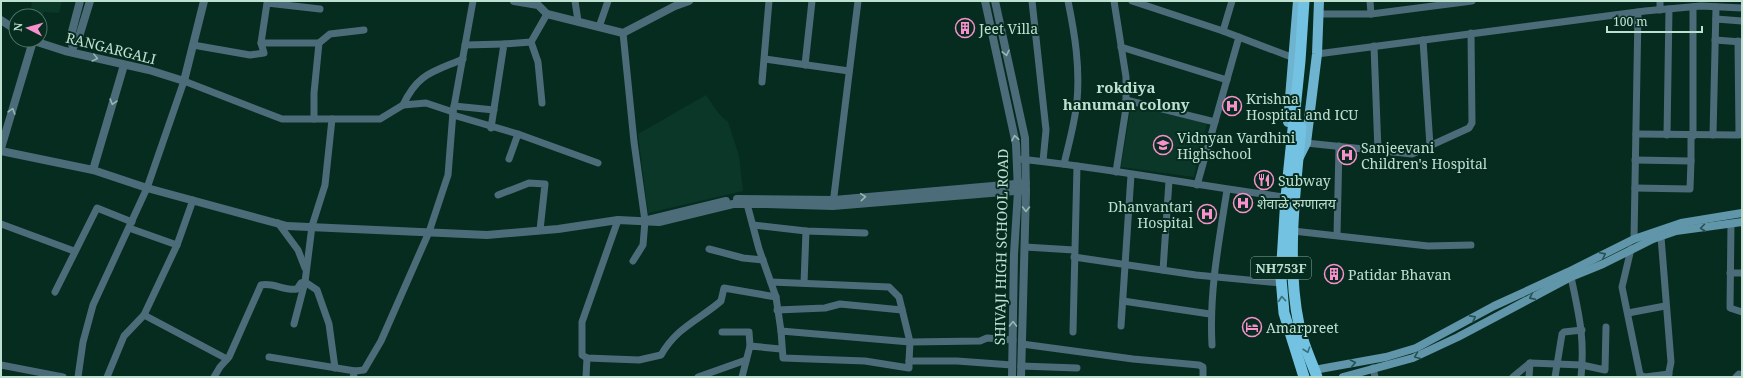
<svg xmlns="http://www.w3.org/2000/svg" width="1743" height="378" viewBox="0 0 1743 378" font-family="'Noto Serif','Noto Sans Devanagari',serif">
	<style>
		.built { fill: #0b3728 }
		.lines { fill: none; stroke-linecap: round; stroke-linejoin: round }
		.minor { stroke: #4c6c7a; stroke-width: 7 }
		.tertiary { stroke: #4c6c7a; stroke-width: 8 }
		.secondary { stroke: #6095aa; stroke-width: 8 }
		.primary { stroke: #6eb4d0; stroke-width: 10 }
		.trunk { stroke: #74c2e1; stroke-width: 11 }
		.oneway { stroke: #96b7b2 }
		.oneway2 { stroke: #255150 }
		.oneway3 { stroke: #377076 }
		.labels { text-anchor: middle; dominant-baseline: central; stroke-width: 4; stroke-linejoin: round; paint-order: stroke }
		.shield { fill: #052c1f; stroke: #86aa9b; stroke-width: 1 }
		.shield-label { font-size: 13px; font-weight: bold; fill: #bee0d0 }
		.poi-label { font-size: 14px; fill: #bee0d0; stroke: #052c1f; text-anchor: start }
		.street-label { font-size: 14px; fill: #bee0d0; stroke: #052c1f }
		.neighbourhood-label { font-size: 15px; font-weight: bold; fill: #bee0d0; stroke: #052c1f }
	</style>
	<rect width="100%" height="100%" fill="#052c1f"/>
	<g class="built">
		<path d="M32 1H62L59 13 44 12 40 27V16H30Z"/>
		<path d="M706 95 719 114 728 122 739 156 743 191 648 213 638 134Z"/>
		<path d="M1131 106 1207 123 1194 177 1121 167Z"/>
	</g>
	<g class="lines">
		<g class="minor">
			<path d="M575 1 578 21"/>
			<path d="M1032 1 1046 130 1043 161"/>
			<path d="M1114 1 1126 77V108L1116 172"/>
			<path d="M1132 1 1223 31 1294 58"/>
			<path d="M1370 1 1371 14"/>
			<path d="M1693 7V136"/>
			<path d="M1660 10V1"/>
			<path d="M1318 14H1371L1472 1"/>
			<path d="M1716 19 1742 21"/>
			<path d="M599 27 608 1"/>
			<path d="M1223 31 1232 1"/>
			<path d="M623 33 634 142 645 221 643 245 633 261"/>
			<path d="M1423 40 1430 146"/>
			<path d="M1715 40 1742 42"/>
			<path d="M531 42 538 62 542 103"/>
			<path d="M261 43H319"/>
			<path d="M193 45 250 55 264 53 261 43 267 3 320 9"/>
			<path d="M465 45 504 44"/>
			<path d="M1374 46 1378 151"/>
			<path d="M1121 47 1227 80"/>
			<path d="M1317 54 1645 11 1701 6 1742 8"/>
			<path d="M765 59 849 71"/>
			<path d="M805 65 812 1"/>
			<path d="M762 82 769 1"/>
			<path d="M1126 100 1215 122"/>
			<path d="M403 105C418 73 433 72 463 59"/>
			<path d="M454 106 494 110"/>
			<path d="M453 115 518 134 598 163"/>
			<path d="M314 119V93L319 43 330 34 364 30"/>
			<path d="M491 128 504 44 531 42 547 14"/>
			<path d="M1636 134 1739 135 1738 41"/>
			<path d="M1667 135 1669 9"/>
			<path d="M1713 135 1716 7"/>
			<path d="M1306 143 1412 154 1469 128 1472 123 1471 33"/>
			<path d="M509 159 518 134"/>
			<path d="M1017 159C1107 167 1196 186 1286 197"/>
			<path d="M1635 160 1691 161V136"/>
			<path d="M1064 164C1069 143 1075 122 1077 101 1080 67 1075 35 1068 1"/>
			<path d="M1197 185 1239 37"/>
			<path d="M1635 188 1690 189 1691 161"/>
			<path d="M498 195 529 183 545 184 540 230"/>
			<path d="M747 204 759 249 776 297 781 331 783 358 865 361 909 368V361H957L1012 365"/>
			<path d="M833 204 858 1"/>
			<path d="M618 220 582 322V355L587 358 639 360 661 355C677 327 699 320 721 301L724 288 776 297"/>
			<path d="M278 223 298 250 305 268"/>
			<path d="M1 224 74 251"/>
			<path d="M1731 224 1730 308 1742 312"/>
			<path d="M753 225 806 231 865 233"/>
			<path d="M129 228 177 245"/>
			<path d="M1293 231 1428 246 1471 245"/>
			<path d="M1337 235 1339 146"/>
			<path d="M1661 237 1671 362 1668 377"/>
			<path d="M1634 239 1638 12"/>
			<path d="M1025 247 1074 250"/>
			<path d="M709 249 743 258 763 260"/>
			<path d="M1631 249 1622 287 1640 375 1645 377 1669 374"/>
			<path d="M1074 257 1196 275 1281 283"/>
			<path d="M1163 270 1169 181"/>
			<path d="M1730 273H1742"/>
			<path d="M1571 277C1579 315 1585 338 1581 377"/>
			<path d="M771 282 889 287 899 297 910 342 909 361"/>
			<path d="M804 283 806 231"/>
			<path d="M55 292 97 208 132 222"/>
			<path d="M1123 301 1210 314"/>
			<path d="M777 310 825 308 840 304 902 310"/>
			<path d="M1628 313 1665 306"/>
			<path d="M144 315 227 359"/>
			<path d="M294 324 305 282 312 226 325 185 332 119"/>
			<path d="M1121 326 1131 175"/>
			<path d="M781 331 910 342 980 341 987 338 1013 340"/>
			<path d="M722 332H749L750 346"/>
			<path d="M1073 332 1077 166"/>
			<path d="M1022 344 1133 359 1199 365 1203 367V377"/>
			<path d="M1212 345C1209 292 1219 241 1227 190"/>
			<path d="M269 357 355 371"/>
			<path d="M1 365 63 377"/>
			<path d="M1021 366 1077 368"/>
			<path d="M1373 368 1375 377"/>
			<path d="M78 377 83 342 93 305 147 188 184 81 282 119H380L403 105 426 103 453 112"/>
			<path d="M107 377 124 336 144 315 177 245 193 200"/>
			<path d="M214 377 220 367 229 357 261 285C273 282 284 291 297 289L301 283 305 282 317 290 329 324 335 368"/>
			<path d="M353 377 355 371 364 370 381 341 429 232 448 175 453 112 473 1"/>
			<path d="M586 377 587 358"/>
			<path d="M698 377 746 360"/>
			<path d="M742 377 750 346 781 349"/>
			<path d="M1513 377 1530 363 1582 365 1605 370 1606 327"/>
			<path d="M1529 377 1530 363"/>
			<path d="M1555 377 1562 334 1564 332 1582 330"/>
			<path d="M1736 377 1739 374 1742 375"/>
		</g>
		<g class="tertiary">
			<path d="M514 1 538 5 547 14 623 33 675 6 689 1"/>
			<path d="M985 1 1016 144 1018 191 1014 254 1012 377"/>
			<path d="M995 1 1025 138 1026 192 1021 377"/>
			<path d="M1 20 16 30"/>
			<path d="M31 40 65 51 149 70 184 81 204 1"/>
			<path d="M73 47 70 39 80 1"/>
			<path d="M72 52 73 47 78 40 90 1"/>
			<path d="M1 148 33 41"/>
			<path d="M1 151 93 170 147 188 287 226 487 235 558 229 618 220 659 222 733 204H766L833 206 1026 190"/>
			<path d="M93 170 124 65"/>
			<path d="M737 199 834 200 1026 183"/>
			<path d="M648 220 726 201"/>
		</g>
		<g class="secondary">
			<path d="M1314 370 1386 357 1416 348 1494 306 1568 272 1634 239 1681 223 1742 213"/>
			<path d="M1343 377 1413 358 1458 337 1571 277 1603 264 1653 239 1676 231 1742 222"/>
		</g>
		<g class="primary">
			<path d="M1288 122 1298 1"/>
			<path d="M1299 157 1306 143 1317 54 1319 1"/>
		</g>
		<g class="trunk">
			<path d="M1301 127C1295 190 1286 263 1299 325 1302 342 1311 360 1317 377"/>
			<path d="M1304 377 1284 313 1281 278 1286 197 1300 61 1304 1"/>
		</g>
	</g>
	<defs><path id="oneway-chevron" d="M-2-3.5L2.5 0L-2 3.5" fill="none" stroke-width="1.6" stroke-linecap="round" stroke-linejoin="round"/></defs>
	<g class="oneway">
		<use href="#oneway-chevron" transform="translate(1006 53) rotate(77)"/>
		<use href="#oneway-chevron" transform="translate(95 58) rotate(14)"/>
		<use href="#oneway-chevron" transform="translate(113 102) rotate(106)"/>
		<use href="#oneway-chevron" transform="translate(12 111) rotate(-73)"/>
		<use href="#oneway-chevron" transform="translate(1015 138) rotate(-101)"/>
		<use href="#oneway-chevron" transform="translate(863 197) rotate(-5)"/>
		<use href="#oneway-chevron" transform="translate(1026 209) rotate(91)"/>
		<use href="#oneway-chevron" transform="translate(1013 324) rotate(-89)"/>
	</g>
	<g class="oneway2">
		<use href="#oneway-chevron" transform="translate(1703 228) rotate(173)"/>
		<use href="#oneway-chevron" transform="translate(1603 255) rotate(-27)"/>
		<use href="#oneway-chevron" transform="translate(1532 297) rotate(153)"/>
		<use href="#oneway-chevron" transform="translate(1473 318) rotate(-28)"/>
		<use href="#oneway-chevron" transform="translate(1417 356) rotate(158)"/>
		<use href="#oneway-chevron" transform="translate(1353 363) rotate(-11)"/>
	</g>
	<g class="oneway3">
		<use href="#oneway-chevron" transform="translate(1282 299) rotate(-95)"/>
		<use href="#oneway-chevron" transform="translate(1307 350) rotate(71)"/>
	</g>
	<defs>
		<symbol id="building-ring" viewBox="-11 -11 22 22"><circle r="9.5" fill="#052c1f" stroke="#f890cb" stroke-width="1.5"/><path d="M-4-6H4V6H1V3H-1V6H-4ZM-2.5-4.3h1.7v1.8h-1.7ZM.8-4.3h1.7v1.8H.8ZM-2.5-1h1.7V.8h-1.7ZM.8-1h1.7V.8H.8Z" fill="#f890cb"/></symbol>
		<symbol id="hospital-ring" viewBox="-11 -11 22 22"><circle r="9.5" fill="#052c1f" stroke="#f890cb" stroke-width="1.5"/><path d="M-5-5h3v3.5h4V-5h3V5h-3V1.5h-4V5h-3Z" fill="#f890cb"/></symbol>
		<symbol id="school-ring" viewBox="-11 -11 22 22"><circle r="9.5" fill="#052c1f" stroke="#f890cb" stroke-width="1.5"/><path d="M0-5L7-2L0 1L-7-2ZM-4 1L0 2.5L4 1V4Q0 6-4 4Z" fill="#f890cb"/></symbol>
		<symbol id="restaurant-ring" viewBox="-11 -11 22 22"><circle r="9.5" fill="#052c1f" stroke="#f890cb" stroke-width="1.5"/><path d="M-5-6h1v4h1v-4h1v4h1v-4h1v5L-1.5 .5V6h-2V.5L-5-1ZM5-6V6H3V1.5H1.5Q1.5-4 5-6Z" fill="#f890cb"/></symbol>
		<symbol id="hotel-ring" viewBox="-11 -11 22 22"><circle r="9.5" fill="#052c1f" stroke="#f890cb" stroke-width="1.5"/><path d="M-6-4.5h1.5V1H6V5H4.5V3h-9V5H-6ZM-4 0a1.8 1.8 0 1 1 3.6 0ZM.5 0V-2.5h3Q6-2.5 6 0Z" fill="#f890cb"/></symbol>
	</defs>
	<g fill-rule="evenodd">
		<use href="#building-ring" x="954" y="17" width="22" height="22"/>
		<use href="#hospital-ring" x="1221" y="95" width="22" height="22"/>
		<use href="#school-ring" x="1152" y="134" width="22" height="22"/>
		<use href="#hospital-ring" x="1336" y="144" width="22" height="22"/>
		<use href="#restaurant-ring" x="1253" y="169" width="22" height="22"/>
		<use href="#hospital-ring" x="1232" y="192" width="22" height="22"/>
		<use href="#hospital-ring" x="1196" y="203" width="22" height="22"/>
		<use href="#building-ring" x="1323" y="263" width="22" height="22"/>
		<use href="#hotel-ring" x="1241" y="316" width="22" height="22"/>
	</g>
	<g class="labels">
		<rect class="shield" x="1251" y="257" width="60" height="22" rx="3"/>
		<g class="shield-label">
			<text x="1281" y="268">NH753F</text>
		</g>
		<g class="poi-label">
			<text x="979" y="28">Jeet Villa</text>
			<text x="1246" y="98">Krishna<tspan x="1246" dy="16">Hospital and ICU</tspan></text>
			<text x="1177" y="137">Vidnyan Vardhini<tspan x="1177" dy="16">Highschool</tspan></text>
			<text x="1361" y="147">Sanjeevani<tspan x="1361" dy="16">Children's Hospital</tspan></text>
			<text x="1278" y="180">Subway</text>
			<text x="1257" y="203">शेवाळे रुग्णालय</text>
			<text x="1193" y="206" text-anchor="end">Dhanvantari<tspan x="1193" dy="16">Hospital</tspan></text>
			<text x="1348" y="274">Patidar Bhavan</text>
			<text x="1266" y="327">Amarpreet</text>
		</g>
		<g class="street-label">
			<text transform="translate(111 48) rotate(14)">RANGARGALI</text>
			<text transform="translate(1001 247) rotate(-89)">SHIVAJI HIGH SCHOOL ROAD</text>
		</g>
		<g class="neighbourhood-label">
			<text x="1126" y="87">rokdiya<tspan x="1126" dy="17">hanuman colony</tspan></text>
		</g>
	</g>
	<rect width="1743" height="378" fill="none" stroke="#bee0d0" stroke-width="4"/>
	<g transform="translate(28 28) rotate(276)"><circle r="19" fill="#052c1f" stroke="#4f7466"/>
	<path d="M0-3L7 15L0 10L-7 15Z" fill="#f890cb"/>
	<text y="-6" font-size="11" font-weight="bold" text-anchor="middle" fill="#bee0d0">N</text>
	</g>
	<path d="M1607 26v6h95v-6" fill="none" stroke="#bee0d0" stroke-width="2"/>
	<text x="1613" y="26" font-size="12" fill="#bee0d0" stroke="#052c1f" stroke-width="3" paint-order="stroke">100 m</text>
</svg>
